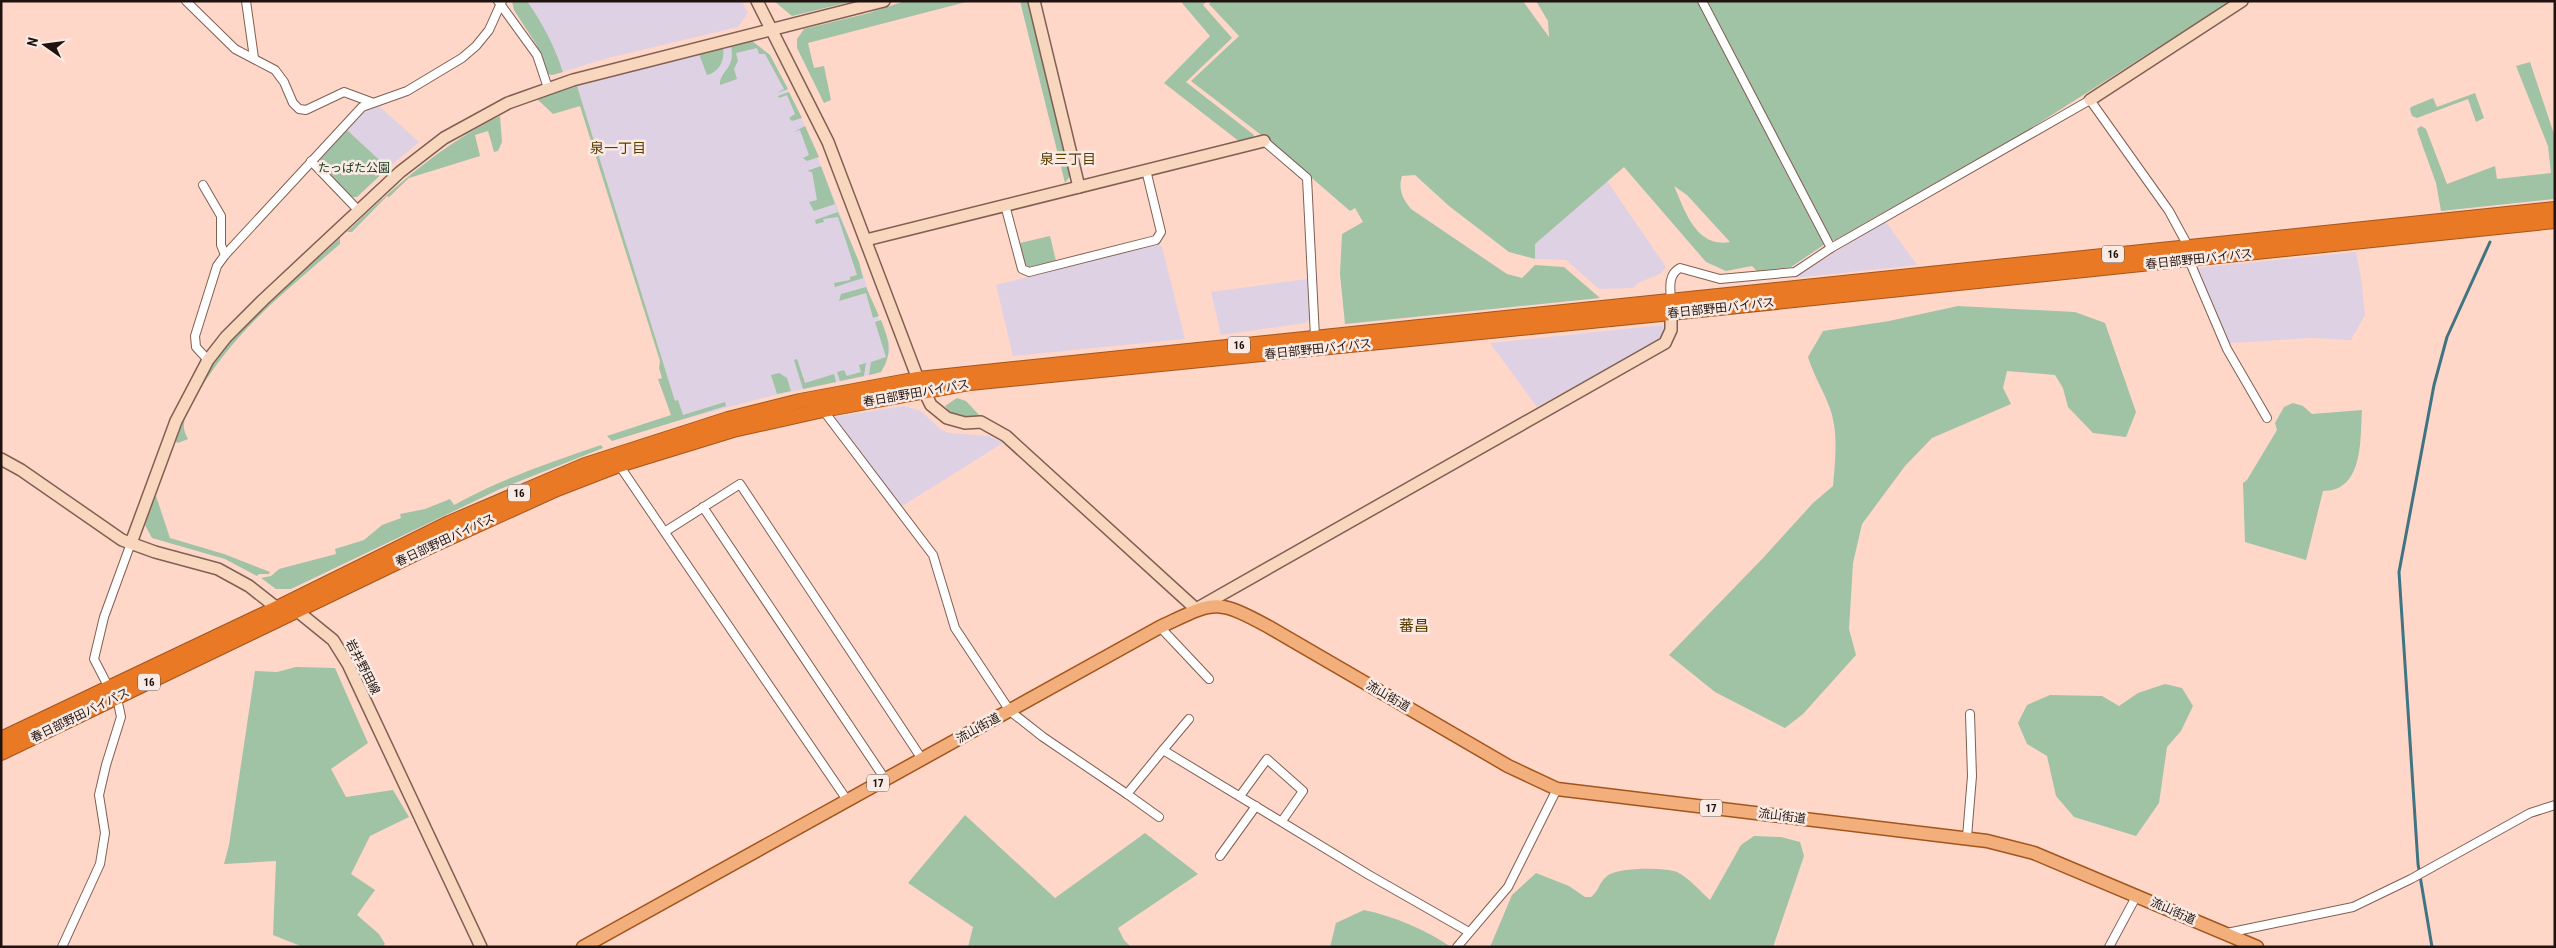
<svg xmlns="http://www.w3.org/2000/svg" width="2556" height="948" viewBox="0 0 2556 948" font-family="'Roboto Condensed','Noto Sans JP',sans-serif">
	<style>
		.commercial { fill: #dfd1e4 }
		.green { fill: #a0c2a5; fill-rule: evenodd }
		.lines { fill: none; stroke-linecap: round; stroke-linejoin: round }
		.stream { stroke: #407482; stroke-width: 3 }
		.street-casing { stroke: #815f53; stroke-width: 10 }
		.secondary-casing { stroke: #815f53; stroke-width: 14 }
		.primary-casing { stroke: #a3551d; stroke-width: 15 }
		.highway-casing { stroke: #a3551d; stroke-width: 16 }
		.street { stroke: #fff; stroke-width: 8 }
		.secondary { stroke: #f8d7be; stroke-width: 11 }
		.primary { stroke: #f2af7c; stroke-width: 12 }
		.highway { stroke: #e97925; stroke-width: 14 }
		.labels { text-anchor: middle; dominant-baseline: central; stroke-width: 5; stroke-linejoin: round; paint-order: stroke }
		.shield { fill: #faeae4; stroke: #61534e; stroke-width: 1 }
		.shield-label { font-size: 11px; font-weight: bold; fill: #20120e }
		.park-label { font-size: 12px; fill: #10381a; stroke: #faeae4 }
		.street-label { font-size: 12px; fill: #20120e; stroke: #faeae4 }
		.neighbourhood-label { font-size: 14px; fill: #593c00; stroke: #faeae4 }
		.quarter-label { font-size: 15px; fill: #593c00; stroke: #faeae4 }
	</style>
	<rect width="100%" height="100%" fill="#fed7c9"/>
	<g class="commercial">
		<path d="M512 1H742L748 13 738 27 608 58 552 75 548 74 536 44 514 10Z"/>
		<path d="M752 41 770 55 805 126 859 262 872 303 889 341 890 351 885 365 876 374 770 396 681 420 577 86Z"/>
		<path d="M379 106 419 142 388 168 347 130 364 112Z"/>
		<path d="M1607 181 1666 267 1660 274 1638 283 1633 288 1599 289 1566 260 1535 259 1534 244Z"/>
		<path d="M1886 222 1917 265 1794 278 1848 244Z"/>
		<path d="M1158 244 1162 247 1185 339 1013 356 996 285Z"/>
		<path d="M2356 252 2361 277 2365 315 2351 340 2311 338 2230 343 2227 341 2197 268Z"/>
		<path d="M1307 279 1309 319 1305 323 1221 335 1211 292Z"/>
		<path d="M1663 325V335L1656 342 1537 407 1490 343Z"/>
		<path d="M904 406 921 411 940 429 949 433 989 436 1003 443 899 508 833 417Z"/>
	</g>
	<g class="green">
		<path d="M512 1H527C543 24 554 45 563 72L552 75 548 74 536 44 514 10Z"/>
		<path d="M774 1H854L792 16Z"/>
		<path d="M905 1H970L808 43 814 68 824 66 831 100 824 103 797 48V39L804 29 869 13Z"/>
		<path d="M1020 1H1028L1072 173 1065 183Z"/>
		<path d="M1184 1H1207L1203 5 1232 38 1186 82 1254 135 1252 138 1240 142 1164 83 1210 36 1182 3Z"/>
		<path d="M1212 1H1523L1549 37 1548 21 1536 1H2231L2025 132 1835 240H1831L1791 267 1757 271 1752 266 1726 271 1706 262 1624 167 1535 244V259L1509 252 1449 206 1415 175 1402 176C1398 189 1402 198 1411 209L1507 274 1522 278 1535 265 1564 267 1600 298 1345 324 1340 274 1342 234 1363 222 1355 208 1350 211 1269 141 1191 81 1239 36 1209 4ZM1674 186 1687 195 1730 242C1696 248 1685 211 1674 186Z"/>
		<path d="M752 41 770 55 788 89 777 93 784 89 765 54H759L757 48 736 53 738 61 734 69 737 79 720 85C719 71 736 69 731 46Z"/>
		<path d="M723 48C725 60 719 72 707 75L699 54Z"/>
		<path d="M2530 62 2555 137V199L2441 211 2436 183 2418 133 2417 129 2421 126 2426 129 2447 184 2495 166 2497 179 2551 173 2548 146 2516 66Z"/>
		<path d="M577 86 675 401 678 400 683 415 725 402 726 406 612 441 607 436 671 415 658 379 662 378 659 368 660 361 580 106 553 114 537 99Z"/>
		<path d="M789 92 802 118 792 121 789 118 795 114 787 95 779 98 778 96Z"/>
		<path d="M2475 93 2484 118 2476 122 2468 99 2417 118 2412 116 2410 109 2411 107 2433 98 2437 107Z"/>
		<path d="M500 116 502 142 498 151 494 152 488 131 475 135 480 156 409 178 389 197 387 196 352 232H347C394 187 441 145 500 116Z"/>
		<path d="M805 126 819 157 807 161 803 158 809 155 800 130 794 132Z"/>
		<path d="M347 130 388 168 357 197H351L320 164V159Z"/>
		<path d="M821 166 835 204 814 211 809 202 817 200 812 172 807 171Z"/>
		<path d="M838 212 859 262 863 278 835 287 834 283 850 280V277L857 275 838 217 823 219 824 222 816 224 815 220Z"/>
		<path d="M1050 236 1056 261 1029 267 1025 264 1020 243Z"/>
		<path d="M340 238V244C286 291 235 330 198 393 193 402 184 415 184 425 183 429 186 435 188 439L178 443 174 441C186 408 203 371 226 344 260 305 302 274 340 238Z"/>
		<path d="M866 287 879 316 873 318 866 293 839 301 841 294Z"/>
		<path d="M1958 306 2075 312 2105 323 2136 412 2126 437 2093 433 2068 407 2063 388 2055 375 2007 371 2003 388 2011 404 1932 438 1905 466 1862 524 1853 563 1849 629 1856 655 1803 714 1785 728 1715 692 1669 655 1764 557 1813 503 1833 486C1835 463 1838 437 1832 415 1827 396 1814 377 1808 357L1823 331 1889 321Z"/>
		<path d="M881 320C889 340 893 353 881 372L869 375 871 362 886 357 875 322Z"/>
		<path d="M797 359 805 383 834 374 836 382 803 389 794 360Z"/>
		<path d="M866 363 864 376 840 381 837 372 844 370 847 376 861 372 859 365Z"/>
		<path d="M779 373 787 378 791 391 777 394 771 375Z"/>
		<path d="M957 398 966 401 980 416C967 417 953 418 945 406Z"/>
		<path d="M2293 403 2303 406 2312 414 2362 410C2360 439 2364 491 2323 491L2306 560 2245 542 2243 483 2247 480 2277 430 2275 423 2284 407Z"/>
		<path d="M601 445 603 448 500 489 291 589H276L261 578 271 576 279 569 336 554 335 549 364 540 382 525 401 518 400 514 425 509 450 499 454 505C501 479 551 462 601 445Z"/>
		<path d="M155 493 170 538 224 554 270 572 269 574H259L257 576 225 559 152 538 145 525Z"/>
		<path d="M296 667 335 668 368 743 331 769 346 797 393 790 409 817 370 836 351 874 375 890 357 915 379 934 385 944 382 947H303L273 935 276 861 224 864 229 845 255 671 277 672Z"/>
		<path d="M2165 684 2182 688 2193 706 2181 731 2167 747 2159 803 2136 836 2074 817 2056 796 2047 756 2027 744 2018 723 2027 705 2050 695 2102 696 2119 706 2138 693Z"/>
		<path d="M965 815 1055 898 1145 833 1198 874 1118 928 1124 940 1131 947H968L973 927 908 883Z"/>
		<path d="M1754 836 1781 837 1800 842 1804 856 1773 947H1490L1512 895 1536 873 1569 886 1585 897H1591C1599 891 1599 882 1607 876 1617 867 1665 867 1677 872 1689 878 1700 891 1710 900L1741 845Z"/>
		<path d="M1364 910C1396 917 1424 929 1451 947H1330L1336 923Z"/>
	</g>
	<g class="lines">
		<path class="stream" d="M2432 947 2418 864 2399 572 2434 385 2447 337 2490 242"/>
		<defs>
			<g id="street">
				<path d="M186 1 235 49 275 70 284 82 293 103 299 109 306 110 344 92 371 102"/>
				<path d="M246 1 254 58"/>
				<path d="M498 1 537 55 548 88"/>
				<path d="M1702 1 1831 248"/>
				<path d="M1264 141 1307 178 1315 337"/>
				<path d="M311 161 358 210"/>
				<path d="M203 185 221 216V245L225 255"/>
				<path d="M1005 205 1022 269 1029 272 1156 240 1161 232 1146 170"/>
				<path d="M2189 260 2227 349 2267 418"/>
				<path d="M1671 300C1670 288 1668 274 1680 268L1720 279 1795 272 1831 248 2090 100 2169 211 2188 246"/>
				<path d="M208 360 196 347 195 336 217 266 225 255 362 107 407 91 462 58 476 46 489 30 502 1"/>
				<path d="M823 410 933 555 955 628 1010 711 1043 737 1127 794 1163 750 1369 875 1469 932"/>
				<path d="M619 465 847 800"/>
				<path d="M703 507 885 779"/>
				<path d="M666 531 740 484 922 759"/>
				<path d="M1160 627 1209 679"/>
				<path d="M109 688 94 659 104 617 131 543"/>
				<path d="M1163 750 1189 719"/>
				<path d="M1127 794 1159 817"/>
				<path d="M1240 796 1267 759 1303 791 1282 821"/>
				<path d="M1967 837 1972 776 1970 714"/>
				<path d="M1220 856 1256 806"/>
				<path d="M2227 933 2353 907 2411 879 2530 813 2555 805"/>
				<path d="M62 947 100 864 105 833 99 795 106 765 121 717 117 698"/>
				<path d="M1457 947 1508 887 1557 789"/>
				<path d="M2109 947 2137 895"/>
			</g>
			<g id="secondary">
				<path d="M757 1 828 142 918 379 931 405 947 418 965 423 981 422 1006 436 1196 609 1665 343 1671 330V306"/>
				<path d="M1034 1 1079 187"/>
				<path d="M2090 100 2242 1"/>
				<path d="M866 240 1264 141"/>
				<path d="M1 459 21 470 122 540 155 552 218 569 249 586 277 608 296 610 333 640 348 664 481 947"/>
				<path d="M131 543 176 421 208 360 226 337 263 300 400 172 444 138 508 103 573 80 884 1"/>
			</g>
			<path id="primary" d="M583 947 1160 627C1214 602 1214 597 1269 627L1508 766 1557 789 1987 841 2034 853 2257 947"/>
			<g id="highway">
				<path d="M1 739 277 608 449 523 585 465 728 419 800 401 918 379 2555 209"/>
				<path d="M1 753 427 548 557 489 619 465 733 430 823 410 970 383 1651 315 2555 221"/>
			</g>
		</defs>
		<use href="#street" class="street-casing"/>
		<use href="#secondary" class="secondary-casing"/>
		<use href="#primary" class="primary-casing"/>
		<use href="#highway" class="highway-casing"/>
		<use href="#street" class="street"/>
		<use href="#secondary" class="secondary"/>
		<use href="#primary" class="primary"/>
		<use href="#highway" class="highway"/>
	</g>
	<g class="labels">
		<g class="shield">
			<rect x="2102" y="245.5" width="22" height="17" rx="4"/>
			<rect x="1228" y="336.5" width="22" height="17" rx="4"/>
			<rect x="508" y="484.5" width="22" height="17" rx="4"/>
			<rect x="138" y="673.5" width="22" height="17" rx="4"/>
			<rect x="867" y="774.5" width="22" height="17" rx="4"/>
			<rect x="1700" y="799.5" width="22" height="17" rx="4"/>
		</g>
		<g class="shield-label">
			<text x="2113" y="254">16</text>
			<text x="1239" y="345">16</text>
			<text x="519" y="493">16</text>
			<text x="149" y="682">16</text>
			<text x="878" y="783">17</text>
			<text x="1711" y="808">17</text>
		</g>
		<g class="park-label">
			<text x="354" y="168">たっぱた公園</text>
		</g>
		<g class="street-label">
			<text transform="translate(2199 259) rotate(-6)">春日部野田バイパス</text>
			<text transform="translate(1721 308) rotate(-6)">春日部野田バイパス</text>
			<text transform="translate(1318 349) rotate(-6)">春日部野田バイパス</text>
			<text transform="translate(916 393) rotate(-10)">春日部野田バイパス</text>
			<text transform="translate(445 540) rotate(-25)">春日部野田バイパス</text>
			<text transform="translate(363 667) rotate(63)">岩井野田線</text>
			<text transform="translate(1388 696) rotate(30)">流山街道</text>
			<text transform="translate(80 715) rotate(-26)">春日部野田バイパス</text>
			<text transform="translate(978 728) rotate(-29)">流山街道</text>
			<text transform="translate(1782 816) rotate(7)">流山街道</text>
			<text transform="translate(2173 911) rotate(24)">流山街道</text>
		</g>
		<g class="neighbourhood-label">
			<text x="618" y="148">泉一丁目</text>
			<text x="1068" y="159">泉三丁目</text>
		</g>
		<g class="quarter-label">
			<text x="1414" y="626">蕃昌</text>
		</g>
	</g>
	<rect width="2556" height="948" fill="none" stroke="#20120e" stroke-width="5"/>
	<g transform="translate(45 45) rotate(284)" stroke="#faeae4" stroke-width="4" paint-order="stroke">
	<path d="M0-4L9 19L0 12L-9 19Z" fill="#20120e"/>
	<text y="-8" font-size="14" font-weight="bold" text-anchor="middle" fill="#20120e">N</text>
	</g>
</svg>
